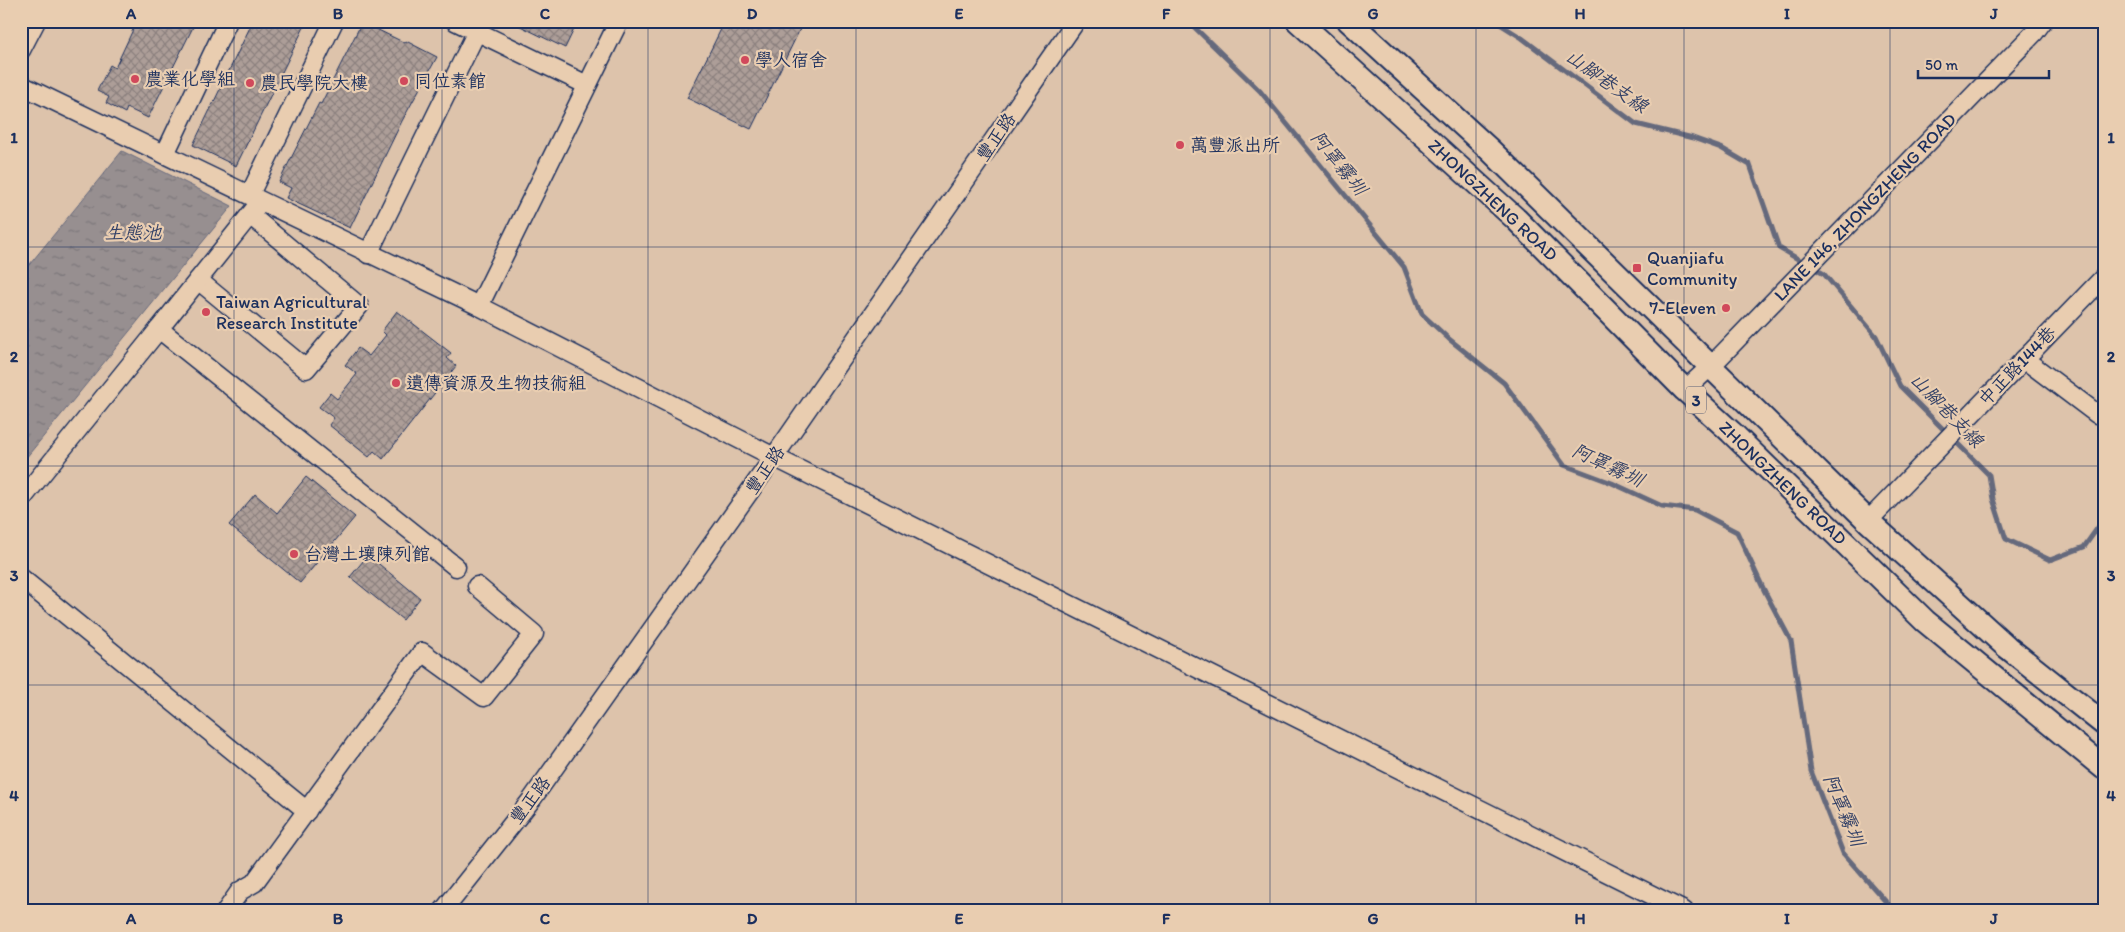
<svg xmlns="http://www.w3.org/2000/svg" width="2125" height="932" viewBox="0 0 2125 932" font-family="Itim,'LXGW WenKai TC',sans-serif">
	<style>
		.water { fill: url(#water-ripples); stroke: #65697c }
		.lines { fill: none; stroke-linecap: round; stroke-linejoin: round }
		.stream { stroke: #65697c; stroke-width: 5 }
		.building { fill: url(#building-cross-hatch); stroke: #1b2f5e }
		.minor-casing { stroke: #1b2f5e; stroke-width: 21 }
		.major-casing { stroke: #1b2f5e; stroke-width: 26 }
		.minor { stroke: #e9cdb0; stroke-width: 18 }
		.major { stroke: #e9cdb0; stroke-width: 22 }
		.grid { fill: none; stroke: #1b2f5e; stroke-width: 1; stroke-opacity: 0.55 }
		.poi-dot { fill: #d1495b; stroke: #e9cdb0; stroke-width: 2 }
		.labels { text-anchor: middle; dominant-baseline: central; stroke-width: 4.5; stroke-linejoin: round; paint-order: stroke }
		.shield { fill: #e9cdb0; stroke: #595e77; stroke-width: 1 }
		.shield-label { font-size: 16px; font-weight: bold; fill: #1b2f5e }
		.poi-label { font-size: 18px; fill: #1b2f5e; stroke: #e9cdb0; text-anchor: start }
		.street-label { font-size: 18px; fill: #1b2f5e; stroke: #e9cdb0 }
		.water-label { font-size: 19px; font-style: italic; fill: #344268; stroke: #e9cdb0 }
		.neatline { fill: none; stroke: #1b2f5e; stroke-width: 2 }
		.grid-label { font-size: 16px; text-anchor: middle; font-weight: bold; fill: #1b2f5e }
	</style>
	<defs>
		<pattern id="water-ripples" width="26" height="14" patternUnits="userSpaceOnUse" patternTransform="scale(1.25)"><rect width="26" height="14" fill="#978f90"/><path d="M2 4q2-2 4 0t4 0M15 11q2-2 4 0t4 0" fill="none" stroke="#7a7579"/></pattern>
		<pattern id="building-cross-hatch" width="8" height="8" patternUnits="userSpaceOnUse" patternTransform="scale(1.25)"><rect width="8" height="8" fill="#ad9e98"/><path d="M0 0l8 8M0 8l8-8" fill="none" stroke="#8c817f"/></pattern>
	</defs>
	<rect width="100%" height="100%" fill="#ddc3ab"/>
	<filter id="ink" filterUnits="userSpaceOnUse"><feTurbulence type="fractalNoise" baseFrequency=".02" numOctaves="2"/><feDisplacementMap in="SourceGraphic" scale="10" xChannelSelector="R" yChannelSelector="G"/><feConvolveMatrix kernelMatrix="1 2 1 2 8 2 1 2 1" color-interpolation-filters="sRGB"/></filter>
	<g filter="url(#ink)">
		<path class="water" d="M122 151 232 206 21 464V275Z"/>
		<g class="lines">
			<g class="stream">
				<path d="M1188 21 1260 91 1404 267 1422 314 1449 339 1504 383 1564 465 1612 483 1662 506 1695 510 1737 532 1764 590 1791 641 1811 771 1843 853 1894 911"/>
				<path d="M1495 21 1522 38 1636 124 1693 138 1721 148 1750 165 1779 248 1824 274 1876 336 1900 386 1989 475 1993 499 2006 539 2050 560 2084 547 2104 519"/>
			</g>
		</g>
		<g class="building">
			<path d="M137 21H196L148 118 127 108 125 113 106 103 109 97 97 91 110 65 115 68Z"/>
			<path d="M253 21H307L236 166 193 145Z"/>
			<path d="M510 21H578L565 48Z"/>
			<path d="M725 21H804L751 129 687 98Z"/>
			<path d="M362 22 405 43 406 41 437 57 402 121 350 228 286 198 291 188 279 182 319 103 321 104Z"/>
			<path d="M397 311 451 353 447 358 456 366 383 459 374 451 369 457 329 425 334 418 319 407 330 393 337 399 357 374 345 365 358 348 369 356 386 335 382 331Z"/>
			<path d="M306 477 355 517 300 583 229 525 255 494 277 513Z"/>
			<path d="M368 555 420 598 403 620 350 577Z"/>
		</g>
		<g class="lines">
			<defs>
				<g id="minor">
					<path d="M455 21 587 85"/>
					<path d="M21 50 36 21"/>
					<path d="M21 85 479 306 774 457 1684 911"/>
					<path d="M165 154 228 21"/>
					<path d="M250 194 334 21"/>
					<path d="M368 254 482 21"/>
					<path d="M198 280 306 369 359 306 250 215"/>
					<path d="M479 306 619 21"/>
					<path d="M159 329 257 206"/>
					<path d="M2024 359 2097 414 2104 411"/>
					<path d="M1685 390 1711 366 2034 33 2043 21"/>
					<path d="M21 500 159 329 456 567"/>
					<path d="M1868 521 2104 277"/>
					<path d="M21 578 307 811"/>
					<path d="M226 911 240 891 254 883 422 652 484 697 534 634 477 586"/>
					<path d="M443 911 532 799 774 457 1076 21"/>
				</g>
				<g id="major">
					<path d="M1298 21 1516 219 1685 390 1731 432 1925 621 2104 768"/>
					<path d="M1349 21 1490 150 1868 521 2007 647 2104 724"/>
				</g>
			</defs>
			<use href="#minor" class="minor-casing"/>
			<use href="#major" class="major-casing"/>
			<use href="#minor" class="minor"/>
			<use href="#major" class="major"/>
		</g>
	</g>
	<path class="grid" d="M234 21V911M442 21V911M648 21V911M856 21V911M1062 21V911M1270 21V911M1476 21V911M1684 21V911M1890 21V911M21 247H2104M21 466H2104M21 685H2104"/>
	<g class="poi-dot">
		<circle cx="745" cy="60" r="5"/>
		<circle cx="135" cy="79" r="5"/>
		<circle cx="404" cy="81" r="5"/>
		<circle cx="250" cy="83" r="5"/>
		<circle cx="1180" cy="145" r="5"/>
		<rect x="1632" y="263" width="10" height="10" rx="2.5"/>
		<circle cx="1726" cy="308" r="5"/>
		<circle cx="206" cy="312" r="5"/>
		<circle cx="396" cy="383" r="5"/>
		<circle cx="294" cy="554" r="5"/>
	</g>
	<g class="labels">
		<rect class="shield" x="1686" y="386.5" width="20" height="27" rx="4"/>
		<g class="shield-label">
			<text x="1696" y="400">3</text>
		</g>
		<g class="poi-label">
			<text x="755" y="60">學人宿舍</text>
			<text x="145" y="79">農業化學組</text>
			<text x="414" y="81">同位素館</text>
			<text x="260" y="83">農民學院大樓</text>
			<text x="1190" y="145">萬豐派出所</text>
			<text x="1647" y="258">Quanjiafu<tspan x="1647" dy="21">Community</tspan></text>
			<text x="216" y="302">Taiwan Agricultural<tspan x="216" dy="21">Research Institute</tspan></text>
			<text x="1716" y="308" text-anchor="end">7-Eleven</text>
			<text x="406" y="383">遺傳資源及生物技術組</text>
			<text x="304" y="554">台灣土壤陳列館</text>
		</g>
		<g class="street-label">
			<text transform="translate(996 137) rotate(-55)">豐正路</text>
			<text transform="translate(1493 200) rotate(43)">ZHONGZHENG ROAD</text>
			<text transform="translate(1865 207) rotate(-46)">LANE 146, ZHONGZHENG ROAD</text>
			<text transform="translate(2017 366) rotate(-46)">中正路144巷</text>
			<text transform="translate(765 470) rotate(-55)">豐正路</text>
			<text transform="translate(1783 483) rotate(44)">ZHONGZHENG ROAD</text>
			<text transform="translate(530 800) rotate(-53)">豐正路</text>
		</g>
		<g class="water-label">
			<text transform="translate(1607 81) rotate(35)">山腳巷支線</text>
			<text transform="translate(1339 163) rotate(51)">阿罩霧圳</text>
			<text x="133" y="232">生態池</text>
			<text transform="translate(1947 410) rotate(46)">山腳巷支線</text>
			<text transform="translate(1608 465) rotate(25)">阿罩霧圳</text>
			<text transform="translate(1844 810) rotate(67)">阿罩霧圳</text>
		</g>
	</g>
	<rect width="2125" height="932" fill="none" stroke="#e9cdb0" stroke-width="55"/>
	<path d="M1918 70v8h131v-8" fill="none" stroke="#1b2f5e" stroke-width="2.5"/>
	<text x="1925" y="70" font-size="15" fill="#1b2f5e" stroke="#e9cdb0" stroke-width="4" paint-order="stroke">50 m</text>
	<rect x="28" y="28" width="2070" height="876" class="neatline"/>
	<g class="grid-label">
		<text x="131" y="19">A</text>
		<text x="338" y="19">B</text>
		<text x="545" y="19">C</text>
		<text x="752" y="19">D</text>
		<text x="959" y="19">E</text>
		<text x="1166" y="19">F</text>
		<text x="1373" y="19">G</text>
		<text x="1580" y="19">H</text>
		<text x="1787" y="19">I</text>
		<text x="1994" y="19">J</text>
		<text x="14" y="143">1</text>
		<text x="2111" y="143">1</text>
		<text x="14" y="362">2</text>
		<text x="2111" y="362">2</text>
		<text x="14" y="581">3</text>
		<text x="2111" y="581">3</text>
		<text x="14" y="801">4</text>
		<text x="2111" y="801">4</text>
		<text x="131" y="924">A</text>
		<text x="338" y="924">B</text>
		<text x="545" y="924">C</text>
		<text x="752" y="924">D</text>
		<text x="959" y="924">E</text>
		<text x="1166" y="924">F</text>
		<text x="1373" y="924">G</text>
		<text x="1580" y="924">H</text>
		<text x="1787" y="924">I</text>
		<text x="1994" y="924">J</text>
	</g>
</svg>
